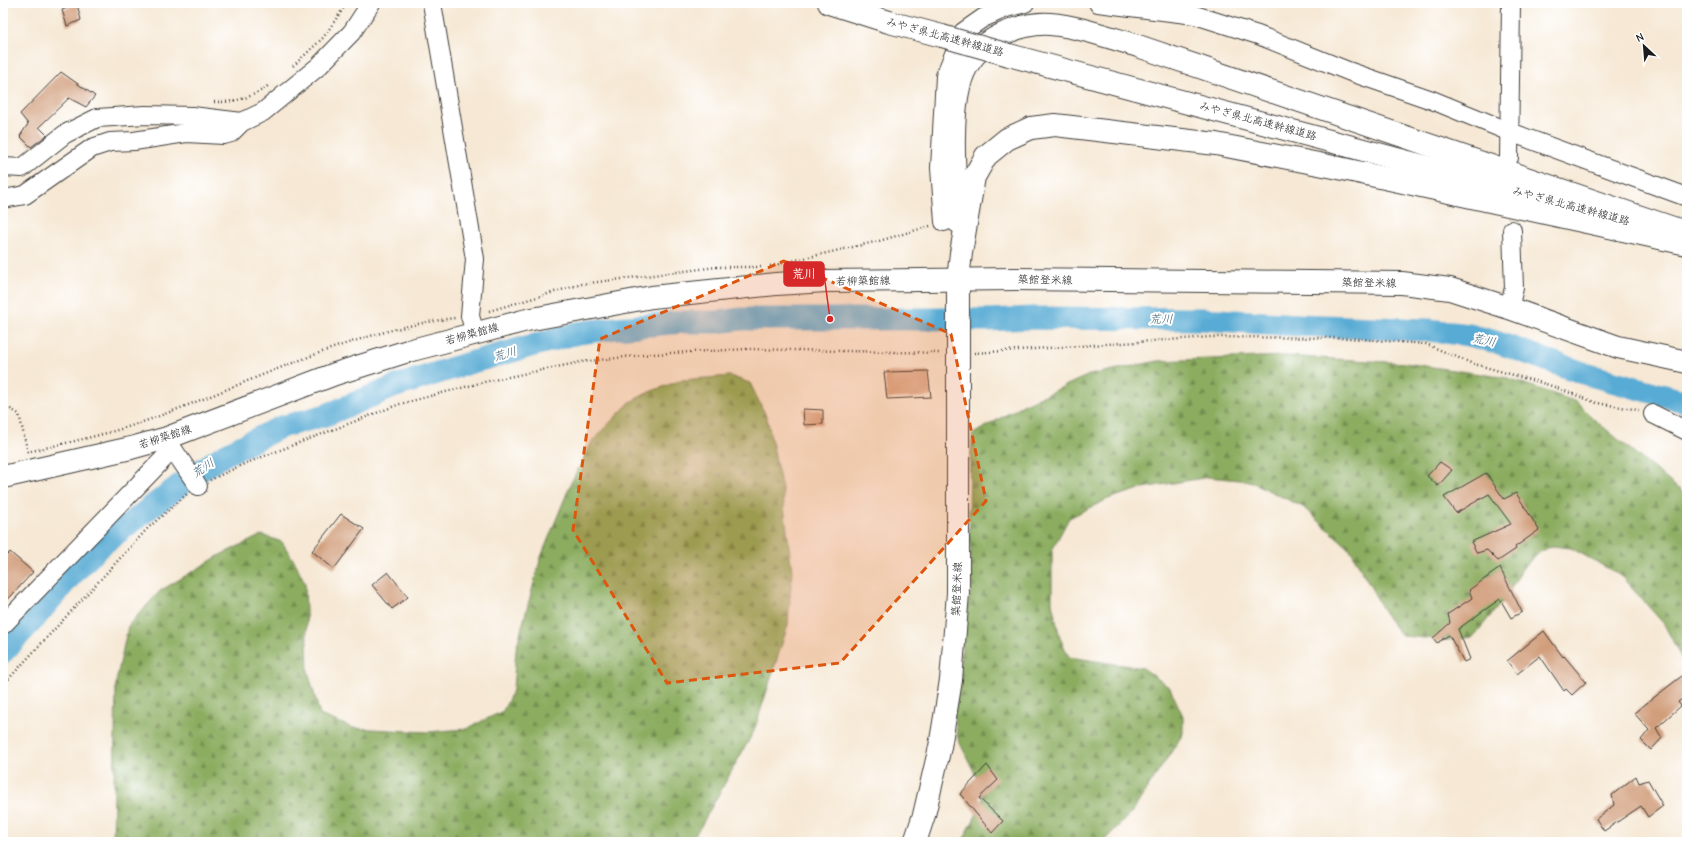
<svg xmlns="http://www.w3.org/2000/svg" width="1690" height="845" viewBox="0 0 1690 845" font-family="'Comic Neue','Klee One',sans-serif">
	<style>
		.forest { fill: url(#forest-firs); stroke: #54643e }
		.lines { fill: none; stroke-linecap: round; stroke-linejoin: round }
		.river { stroke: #59abd4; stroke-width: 23 }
		.building { fill: #d19e7b }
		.minor-casing { stroke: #3d3b38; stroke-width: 20 }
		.major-casing { stroke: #3d3b38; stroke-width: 24 }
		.path { stroke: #3d3b38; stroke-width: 2.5; stroke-dasharray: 1 3; stroke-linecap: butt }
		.minor { stroke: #fff; stroke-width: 18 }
		.major { stroke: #fff; stroke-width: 22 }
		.major-bridge-casing { stroke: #3d3b38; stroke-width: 24; stroke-linecap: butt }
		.major-bridge { stroke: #fff; stroke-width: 22 }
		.marked { fill: #de560d; fill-opacity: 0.2; stroke: #de560d; stroke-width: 3; stroke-dasharray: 8 5; stroke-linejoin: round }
		.labels { text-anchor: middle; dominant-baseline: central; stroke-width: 4; stroke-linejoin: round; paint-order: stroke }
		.street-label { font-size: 11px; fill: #1c1c1c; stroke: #fff }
		.water-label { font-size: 12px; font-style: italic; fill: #375c6f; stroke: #fff }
		.leader { fill: none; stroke: #d62828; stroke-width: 1.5 }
		.callout-dot { fill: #d62828; stroke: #fff; stroke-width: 1.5 }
		.callout { fill: #d62828; stroke: #d62828; stroke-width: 1.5 }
		.callout-label { font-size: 12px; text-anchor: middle; font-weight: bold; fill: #fff }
	</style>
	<defs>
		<pattern id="forest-firs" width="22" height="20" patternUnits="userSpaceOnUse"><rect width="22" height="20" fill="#8cad61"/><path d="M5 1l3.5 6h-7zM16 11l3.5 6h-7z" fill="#728c4f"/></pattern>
	</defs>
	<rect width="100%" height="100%" fill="#fff"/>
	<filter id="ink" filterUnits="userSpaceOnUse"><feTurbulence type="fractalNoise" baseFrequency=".025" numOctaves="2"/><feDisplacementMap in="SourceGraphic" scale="8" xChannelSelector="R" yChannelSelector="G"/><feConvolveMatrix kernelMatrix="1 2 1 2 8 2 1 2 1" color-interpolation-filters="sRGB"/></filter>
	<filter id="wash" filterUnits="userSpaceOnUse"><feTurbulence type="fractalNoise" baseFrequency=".012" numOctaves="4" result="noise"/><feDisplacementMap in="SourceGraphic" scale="16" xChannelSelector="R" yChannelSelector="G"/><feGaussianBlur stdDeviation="0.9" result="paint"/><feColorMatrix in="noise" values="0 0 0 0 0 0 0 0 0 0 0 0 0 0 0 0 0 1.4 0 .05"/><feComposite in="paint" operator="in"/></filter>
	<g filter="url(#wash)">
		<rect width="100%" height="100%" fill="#f6e8d4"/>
		<g class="forest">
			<path d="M1284 356 1405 363 1508 378 1577 402 1596 421 1687 496V696L1682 659 1664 624 1620 575 1571 548 1552 546 1538 553 1522 569 1506 597 1473 637 1448 640 1402 636 1387 617 1350 549 1303 507 1249 481 1209 477 1143 488 1108 499 1069 518 1052 550V603L1060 638 1069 657 1143 668 1170 688 1183 716V734L1132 812 1103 842H962L983 802 980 784 958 739 954 712 965 622 972 584 969 518 970 461 973 434 1023 405 1089 375 1158 361Z"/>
			<path d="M730 376 750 383 767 418 782 489 792 571 788 625 754 731 701 826 690 842H113L116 682 128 626 160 591 222 554 262 535 282 542 296 564 305 583 308 671 320 715 353 728 427 732 466 729 503 711 513 690 516 649 541 557 571 483 593 440 630 402 649 392 682 380Z"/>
		</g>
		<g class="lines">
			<path class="river" d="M3 652 35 618 67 580 99 547 189 478 224 455 281 427 326 415 396 386 469 363 578 333 617 328 683 322H717L741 319H944L986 320 1033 318 1202 319 1299 325 1429 330 1469 335 1496 342 1586 374 1687 402"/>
		</g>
		<g id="blocks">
			<g class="building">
				<path d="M77 4 81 20 67 26 62 10Z"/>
				<path d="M61 72 95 96 86 107 69 98 39 127 47 135 31 147 20 136 28 124 20 114Z"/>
				<path d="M928 371 931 397 887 399 884 372Z"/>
				<path d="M803 409 823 410V424L804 425Z"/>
				<path d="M1440 462 1452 470 1438 486 1427 476Z"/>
				<path d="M1486 473 1504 499 1516 493 1539 530 1515 547 1516 549 1498 561 1487 550 1477 553 1471 542 1511 524 1489 494 1456 513 1444 497Z"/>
				<path d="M341 514 364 529 334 569 312 551Z"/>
				<path d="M10 552 33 572 3 605V559Z"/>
				<path d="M1500 568 1522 612 1511 618 1500 599 1458 629 1470 659 1464 662 1449 635 1437 643 1433 638 1450 623 1448 614 1472 598 1469 590Z"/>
				<path d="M388 572 408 597 392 609 372 585Z"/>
				<path d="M1544 631 1563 657 1564 656 1586 682 1572 695 1566 689 1564 691 1540 656 1517 674 1507 661Z"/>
				<path d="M1687 672V695L1678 702 1681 706 1656 728 1662 738 1651 750 1641 740 1649 730 1634 713Z"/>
				<path d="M987 765 998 780 979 798 1003 821 992 833 960 794Z"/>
				<path d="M1636 776 1639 783 1648 780 1663 806 1648 817 1641 806 1604 831 1596 819 1614 805 1612 795Z"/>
			</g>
		</g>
	</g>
	<g filter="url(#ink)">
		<use href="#blocks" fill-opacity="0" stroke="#3d3b38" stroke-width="1"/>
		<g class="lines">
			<defs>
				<g id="minor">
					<path d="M432 3 475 259 470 316 475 333"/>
					<path d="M1098 3 1195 15 1258 35 1348 71 1432 100 1510 132 1687 197"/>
					<path d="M1509 158 1511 3"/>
					<path d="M3 167 22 168 65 134 97 118 145 115 192 116 242 122"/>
					<path d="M3 199 25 195 92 148 110 142 134 141 186 133 224 135 231 133 242 122 263 112 319 66 352 32 371 3"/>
					<path d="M944 222 940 168 945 76 963 32 983 18 1006 8 1025 3"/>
					<path d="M1509 308 1514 288 1512 230"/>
					<path d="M1653 414 1687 431"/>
					<path d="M173 449 198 486"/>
					<path d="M3 625 173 449 167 438"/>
				</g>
				<g id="major">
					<path d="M829 3 889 22 942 36"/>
					<path d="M1009 55 1539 197"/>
					<path d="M958 222C955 183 947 100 967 66 975 52 989 40 1003 34 1018 27 1033 23 1050 24 1077 26 1111 38 1138 46L1679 230"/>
					<path d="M3 477 131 448 167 438 335 374 408 351 527 320 652 297 776 284 826 281 1015 279 1402 283 1450 289 1509 308 1618 347 1687 362"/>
					<path d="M915 842 924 815 940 747 951 680 958 593V280L961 253 974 177 986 156 1007 139 1031 128 1055 125 1216 144 1339 168 1687 244"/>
				</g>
			</defs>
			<use href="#minor" class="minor-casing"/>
			<use href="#major" class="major-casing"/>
			<g class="path">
				<path d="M293 66 323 38 347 3"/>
				<path d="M214 102C234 103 254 97 269 85"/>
				<path d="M770 266 879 241 930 226"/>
				<path d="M489 311 582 284 717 267H761"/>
				<path d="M974 353 1211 337 1348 338 1426 344 1471 363 1549 385 1597 403 1639 410"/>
				<path d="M3 408 7 407 19 414 28 453"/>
				<path d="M27 452C69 442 111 434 151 419 248 384 352 330 455 318"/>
				<path d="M210 480 244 464 400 404 484 382 581 362 652 354 748 349 941 353"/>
				<path d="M3 685 148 528 187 494"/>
			</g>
			<use href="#minor" class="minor"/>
			<use href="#major" class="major"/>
			<defs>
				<path id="major-bridge" d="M942 36 1009 55"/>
			</defs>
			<use href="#major-bridge" class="major-bridge-casing"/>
			<use href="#major-bridge" class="major-bridge"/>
		</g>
	</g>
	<path class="marked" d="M784 261 951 334 986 501 840 663 667 683 573 530 600 339Z"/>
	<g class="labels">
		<g class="street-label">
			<text transform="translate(945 37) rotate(15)">みやぎ県北高速幹線道路</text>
			<text transform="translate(1258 121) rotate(15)">みやぎ県北高速幹線道路</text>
			<text transform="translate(1571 206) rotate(15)">みやぎ県北高速幹線道路</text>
			<text transform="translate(1045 280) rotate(1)">築館登米線</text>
			<text transform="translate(863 281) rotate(-1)">若柳築館線</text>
			<text transform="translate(1369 283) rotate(1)">築館登米線</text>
			<text transform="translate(472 334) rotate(-15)">若柳築館線</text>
			<text transform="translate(165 437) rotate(-18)">若柳築館線</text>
			<text transform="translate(957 589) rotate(-88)">築館登米線</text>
		</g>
		<g class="water-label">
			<text x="1161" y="319">荒川</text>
			<text transform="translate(1484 340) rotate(11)">荒川</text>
			<text transform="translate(505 354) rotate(-16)">荒川</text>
			<text transform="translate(203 468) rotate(-33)">荒川</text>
		</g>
	</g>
	<path class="leader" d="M830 319L824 274"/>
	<circle class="callout-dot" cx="830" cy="319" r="4"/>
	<rect class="callout" x="784" y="262" width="40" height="24" rx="4"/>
	<g class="callout-label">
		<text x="804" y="278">荒川</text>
	</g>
	<rect width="1690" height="845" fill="none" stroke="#fff" stroke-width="16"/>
	<g transform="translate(1644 46) rotate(334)" stroke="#ffffff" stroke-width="3" paint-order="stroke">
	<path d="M0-3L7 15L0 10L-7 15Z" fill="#1c1c1c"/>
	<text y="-6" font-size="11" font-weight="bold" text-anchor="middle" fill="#1c1c1c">N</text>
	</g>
</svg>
